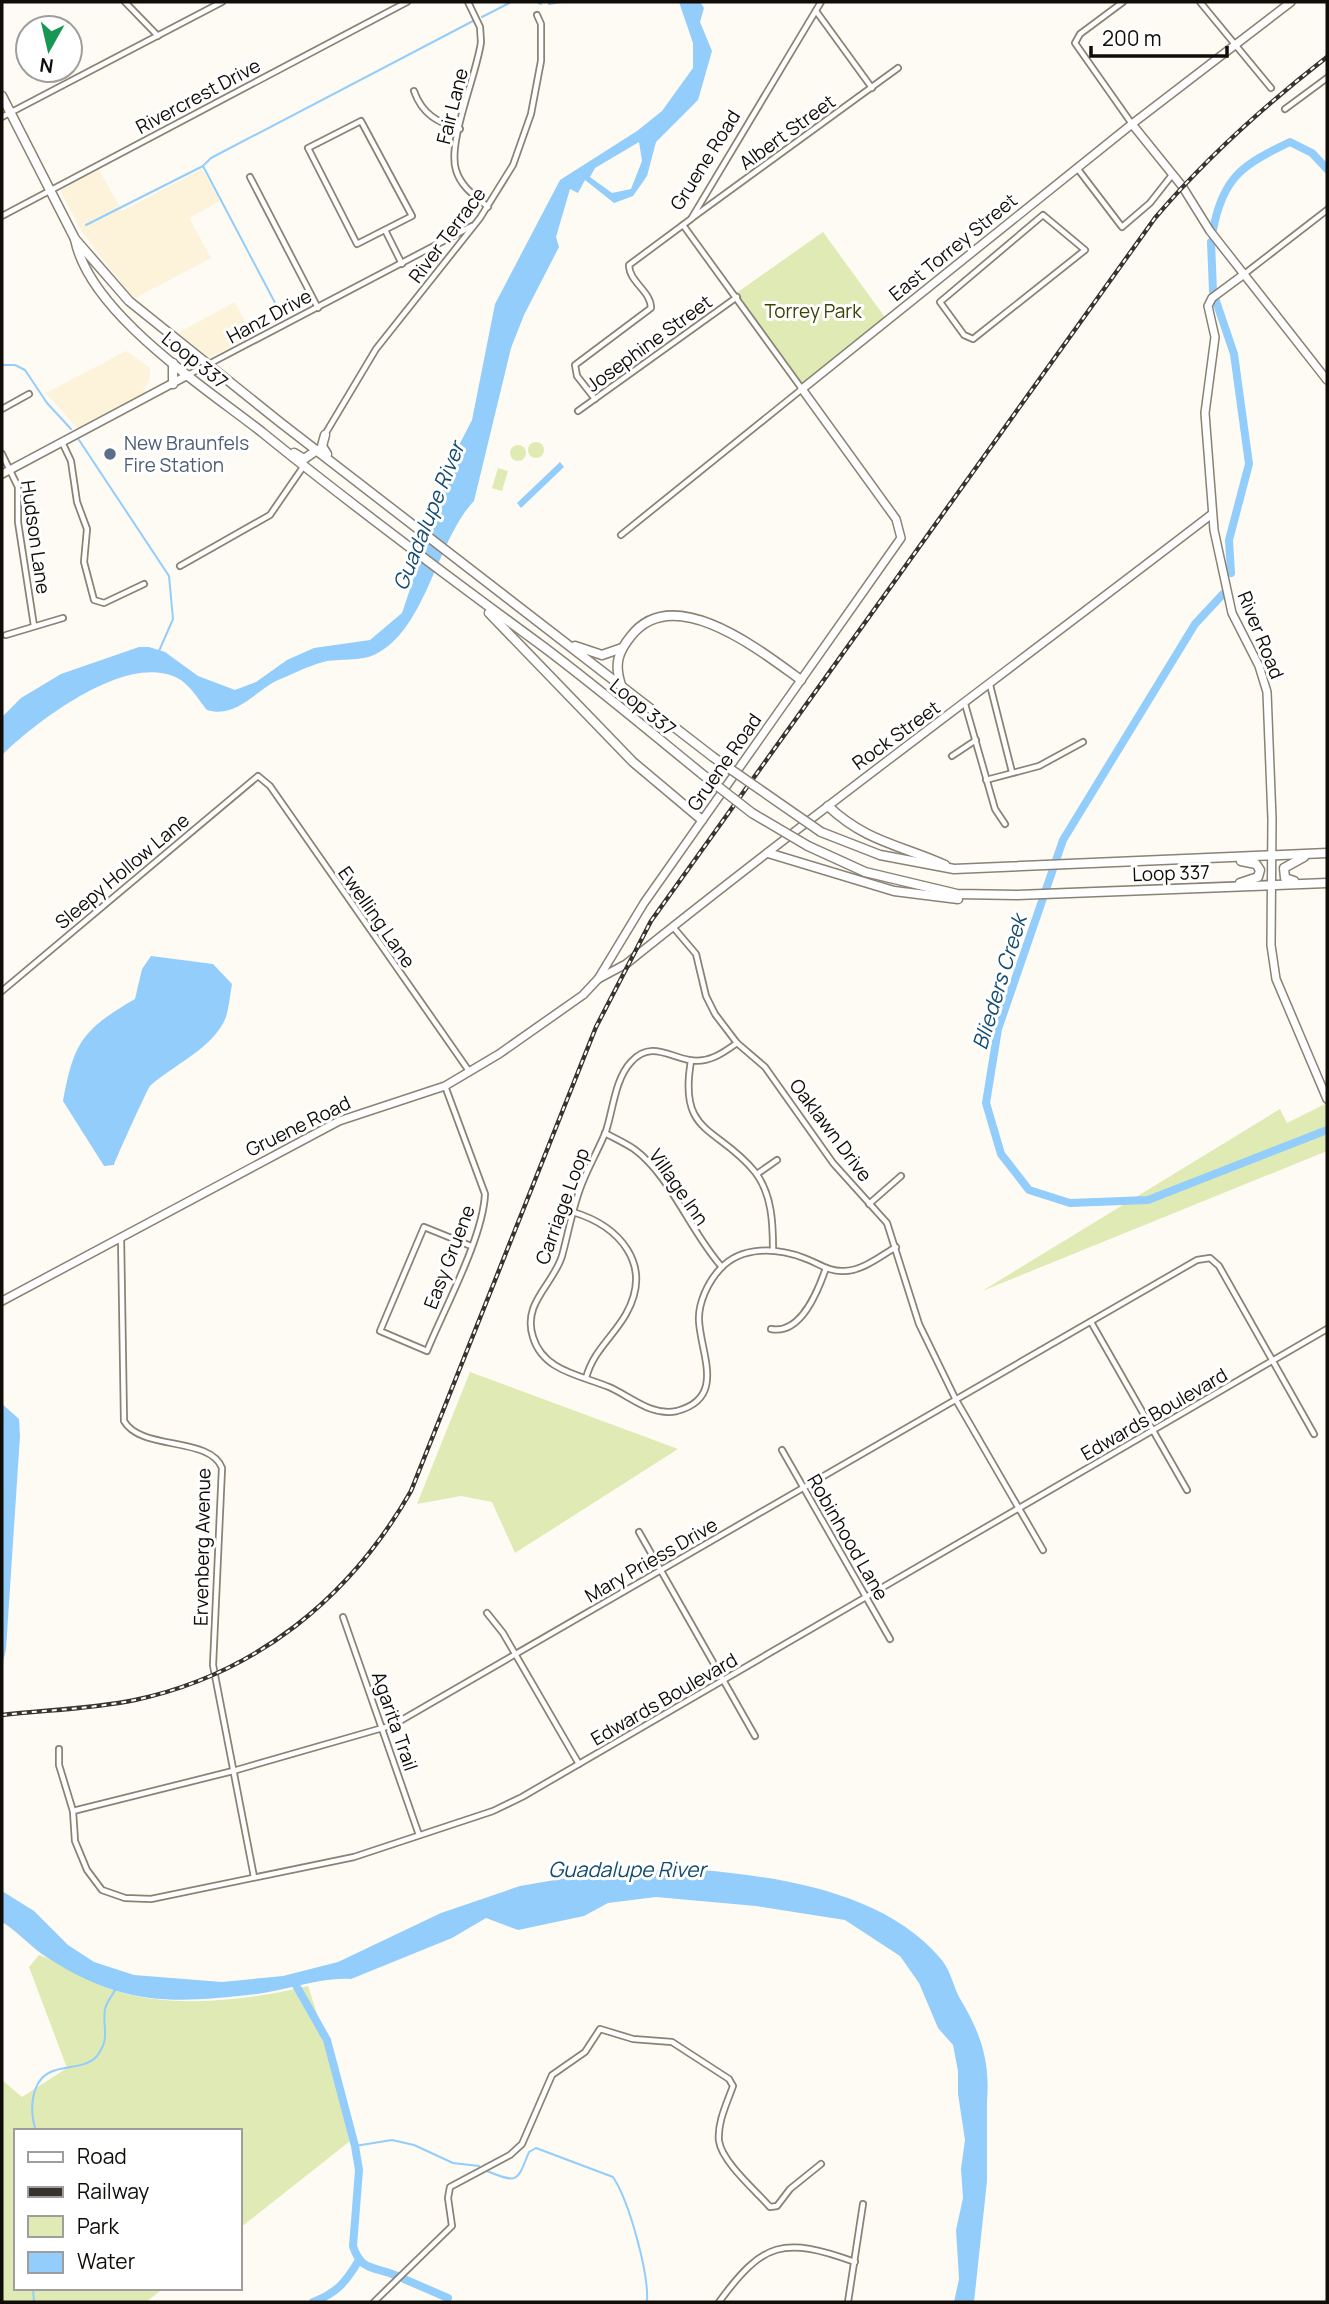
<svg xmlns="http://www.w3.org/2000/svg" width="1329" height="2304" viewBox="0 0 1329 2304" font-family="Manrope,sans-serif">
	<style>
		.built { fill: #fdf2da }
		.green { fill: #e0eab5 }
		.water { fill: #93cdfb; fill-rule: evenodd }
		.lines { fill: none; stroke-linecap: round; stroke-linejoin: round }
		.stream { stroke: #93cdfb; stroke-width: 2 }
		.river { stroke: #93cdfb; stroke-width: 8 }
		.street-casing { stroke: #8a8374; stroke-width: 8 }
		.secondary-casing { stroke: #8a8374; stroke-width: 10 }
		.primary-casing { stroke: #8a8374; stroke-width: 11 }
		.street { stroke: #fff; stroke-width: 4.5 }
		.secondary { stroke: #fff; stroke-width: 7 }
		.primary { stroke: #fff; stroke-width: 8 }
		.rail-casing { stroke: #37342e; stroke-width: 4.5 }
		.rail { stroke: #fff; stroke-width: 2; stroke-dasharray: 5; stroke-linecap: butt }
		.primary-bridge-casing { stroke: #8a8374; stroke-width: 11; stroke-linecap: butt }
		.primary-bridge { stroke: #fff; stroke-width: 8 }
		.service-dot { fill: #5c6f8a; stroke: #fff; stroke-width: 2.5 }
		.labels { text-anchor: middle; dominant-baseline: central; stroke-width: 6; stroke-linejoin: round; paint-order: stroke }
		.street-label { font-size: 19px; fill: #100d08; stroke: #fff }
		.park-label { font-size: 19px; fill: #3c4300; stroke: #fff }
		.service-label { font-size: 19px; fill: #4e5e75; stroke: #fff; text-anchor: start }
		.water-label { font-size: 21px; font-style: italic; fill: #144b70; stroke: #fff }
	</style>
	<rect width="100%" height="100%" fill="#fefbf4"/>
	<g class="built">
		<path d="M202 169 220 201 189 218 211 258 133 299 81 230 61 192 64 187 99 170 122 211Z"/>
		<path d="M235 302 253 337 206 359 174 335Z"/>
		<path d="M126 351 150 368 149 382 143 389 147 393 79 430 46 393Z"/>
	</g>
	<g class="green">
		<path d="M823 232 887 320 802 389 735 294Z"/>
		<circle cx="536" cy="450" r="8"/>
		<circle cx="518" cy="453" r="8"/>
		<path d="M498 468 508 471 502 491 492 488Z"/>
		<path d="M1327 1080V1151L982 1291 1280 1109 1287 1123 1325 1104 1317 1086Z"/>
		<path d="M470 1372 678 1449 515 1553 492 1502 461 1496 417 1504Z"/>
		<path d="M39 1955C63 1963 84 1979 107 1988 167 2010 247 2001 308 1986L324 2035 350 2141 240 2228V2131H16V2288H164L146 2302H2V2080L22 2097 67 2068 29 1967Z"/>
	</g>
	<g class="water">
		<path d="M679 2H700L704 8 700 22 712 51 698 100 656 142 647 176 633 196 614 203 585 180 578 193 570 189 556 237 559 247 524 315 511 348 474 501C436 541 427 628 376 654 361 662 339 658 323 662 308 666 293 674 278 680 255 691 236 719 207 710 197 698 189 682 173 676 122 656 37 721 2 755V717L21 698 61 674 139 647H149L165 652 198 676 235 690 256 682 287 660 314 648 370 640 402 613 456 451 472 420 495 304 560 180 637 131 662 111 693 68V43ZM639 142 642 161 631 189 612 193 590 177 595 168Z"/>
		<path d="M560 462 564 467 521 508 517 503Z"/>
		<path d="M151 956 213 964 232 984C230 995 229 1007 226 1017 214 1048 173 1065 150 1086 147 1090 118 1154 114 1165L104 1166 63 1101C74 1042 82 1030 135 999L142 969Z"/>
		<path d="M2 1404 19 1419 20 1436 6 1649 2 1667Z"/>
		<path d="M691 1869C776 1876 884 1891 941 1959 952 1972 953 1988 962 2002 982 2036 990 2063 987 2102V2181L974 2302H954L959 2279 956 2230 963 2198 961 2169 965 2140 958 2094V2071L953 2045 938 2028 919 1983 900 1956 845 1920 756 1906 656 1897 608 1903 584 1916 518 1930 486 1918 452 1938 351 1979C322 1977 287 1990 257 1994 173 2004 122 2006 48 1958 31 1948 19 1932 2 1922V1891L34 1911 68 1945 94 1962 134 1975 222 1982 283 1976 338 1962 441 1913 520 1886 601 1872Z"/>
	</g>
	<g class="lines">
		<g class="stream">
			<path d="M537 2 541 4"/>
			<path d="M549 4 562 2"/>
			<path d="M482 17 511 2"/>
			<path d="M86 225 203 166"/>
			<path d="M283 318 203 166 211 158 473 21"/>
			<path d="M2 365H15L25 370 47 403 71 429"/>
			<path d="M79 440 169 576 173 619 159 651"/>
			<path d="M36 2131C29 2110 30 2077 56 2070 69 2066 88 2067 97 2056 111 2037 102 2029 105 2009 106 2003 112 1996 115 1990"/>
			<path d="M355 2146 392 2140 414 2145 453 2163 479 2166"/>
			<path d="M487 2171C520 2185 517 2180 529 2152L536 2148 613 2177C629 2201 649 2273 647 2302"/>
			<path d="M33 2288 34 2302"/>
			<path d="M448 2298 450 2302"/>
		</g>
		<g class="river">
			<path d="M1213 230C1223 176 1244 164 1290 142L1312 153 1327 169"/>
			<path d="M1211 242 1213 291"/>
			<path d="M1216 301 1234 354 1249 464 1229 540 1231 573"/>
			<path d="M1223 594 1195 624 1063 840 998 1029 986 1103 1001 1154 1029 1190 1070 1203 1148 1200 1327 1130"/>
			<path d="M293 1980 327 2040 355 2146 359 2170 353 2246C361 2272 375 2266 397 2276"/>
			<path d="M404 2279 448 2298"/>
			<path d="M313 2302C337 2293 346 2282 359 2260"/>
		</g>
		<defs>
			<g id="street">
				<path d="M125 2 158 36"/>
				<path d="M468 2 480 27 481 42C477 74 447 142 456 170 461 187 475 196 488 207"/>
				<path d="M1123 2 1080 34 1075 43 1132 124"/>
				<path d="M1200 2 1271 88"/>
				<path d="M816 11 872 88"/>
				<path d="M414 91C422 114 438 123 460 129"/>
				<path d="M1285 109 1327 78"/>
				<path d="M2 117 222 2"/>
				<path d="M361 121 412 216 357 244 308 148Z"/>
				<path d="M1077 168 1122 227 1150 203 1172 175"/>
				<path d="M250 177 318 308"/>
				<path d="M1043 215 1085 250 973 339 964 335 940 302Z"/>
				<path d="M2 216 407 2"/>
				<path d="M692 218 898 68"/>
				<path d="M385 230 402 264"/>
				<path d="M1243 275 1327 210"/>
				<path d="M188 375 472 226"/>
				<path d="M595 399 577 376 575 365 651 308C651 291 629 282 629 265L691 219 821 2"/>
				<path d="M2 409 29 394"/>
				<path d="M578 411 737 297"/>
				<path d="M324 436 376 349 480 218 513 165 531 114 541 61V24L537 15"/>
				<path d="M62 442 71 461 77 502 87 529 84 562 94 600 104 603 144 584"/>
				<path d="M2 454 18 487V522L34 626"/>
				<path d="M621 535 802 389 683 225"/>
				<path d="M180 566 270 515 303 467"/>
				<path d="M6 635 63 618"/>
				<path d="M990 685 1012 772"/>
				<path d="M965 704 995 809 1005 824"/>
				<path d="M952 756 976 740"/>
				<path d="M986 780 1039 766 1083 742"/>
				<path d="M673 927 696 954 706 996 715 1014 737 1043 765 1067 833 1163 887 1223 919 1324 956 1400 1043 1550"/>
				<path d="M2 991 258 776 270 786 469 1071"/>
				<path d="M737 1043C723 1053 708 1064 689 1060 668 1056 650 1041 631 1062 615 1079 613 1110 606 1131 598 1151 587 1169 580 1189 572 1211 568 1234 562 1256 553 1285 522 1303 533 1337 543 1371 580 1375 609 1387 630 1396 652 1417 677 1411 726 1398 701 1355 699 1321 698 1303 708 1282 720 1269 742 1245 777 1248 804 1258 818 1263 829 1272 844 1271 862 1271 881 1256 896 1247"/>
				<path d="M691 1061C678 1136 718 1126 755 1172 772 1194 773 1223 773 1250"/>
				<path d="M445 1086 485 1194C483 1238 444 1309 427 1351L380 1331 424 1227 471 1246"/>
				<path d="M605 1133C614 1138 625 1143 634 1149 670 1175 691 1233 722 1267"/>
				<path d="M757 1174 777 1160"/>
				<path d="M869 1204 901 1176"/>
				<path d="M573 1212C619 1226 654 1264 626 1314 613 1337 593 1351 586 1378"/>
				<path d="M121 1237 124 1421C141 1451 210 1436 222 1468L213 1665 254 1877"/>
				<path d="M1091 1322 1187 1490"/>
				<path d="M771 1329C801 1335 818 1291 826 1268"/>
				<path d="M782 1450 890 1639"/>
				<path d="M639 1532 755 1736"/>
				<path d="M487 1613 503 1633 579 1764"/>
				<path d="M343 1617 419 1835"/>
				<path d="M59 1749V1765L73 1811 75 1841 87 1870 102 1890 125 1898 151 1899 354 1857 493 1811 522 1797 1327 1329"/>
				<path d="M73 1811 233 1771 393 1725 1197 1260 1210 1258 1219 1266 1314 1434"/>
				<path d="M374 2302 452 2226 448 2198 450 2187 510 2155 522 2144 552 2075 585 2052 600 2029 633 2039 672 2042 729 2079 733 2086C727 2103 717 2123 719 2141 722 2162 756 2191 770 2207L777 2206 790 2189 821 2164"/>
				<path d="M719 2302C763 2242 783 2236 855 2262"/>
				<path d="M848 2302 863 2204"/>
			</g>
			<g id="secondary">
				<path d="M1132 124 1182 186 1210 231 1327 380"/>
				<path d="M1243 275 1212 298 1208 306 1215 337 1205 413 1214 530 1232 613 1259 666 1267 692 1272 819 1271 945 1276 979 1327 1099"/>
				<path d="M2 474 188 375"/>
				<path d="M598 979 626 964C818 810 1017 664 1212 514"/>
				<path d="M2 1301 339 1121 445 1086 499 1054 583 995 598 979 644 903 901 538 896 519 802 389 1132 124 1291 2"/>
			</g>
			<g id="primary">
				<path d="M2 96 75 239 129 301 281 423 713 757"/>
				<path d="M75 239C89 313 206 388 263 433 354 507 447 576 541 645 596 686 649 731 702 774"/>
				<path d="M173 384V363"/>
				<path d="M325 435 322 446 327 454"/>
				<path d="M294 453 304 459 317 450"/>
				<path d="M489 613 633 762 702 820"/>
				<path d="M575 646 602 655 622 648"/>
				<path d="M621 685C614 664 618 652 631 636 674 581 762 652 801 680"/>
				<path d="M828 806C866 842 901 845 945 865"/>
				<path d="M821 832 880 855 954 869 1327 853"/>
				<path d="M808 846 865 872 957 894 1017 895 1327 883"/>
				<path d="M768 853 894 891 958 899"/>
				<path d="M1294 881 1285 878 1284 868 1304 857"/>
				<path d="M1240 883 1258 877 1260 870 1256 864 1241 861"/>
			</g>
		</defs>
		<use href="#street" class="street-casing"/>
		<use href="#secondary" class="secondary-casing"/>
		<use href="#primary" class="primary-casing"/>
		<use href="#street" class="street"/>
		<use href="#secondary" class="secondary"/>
		<use href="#primary" class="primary"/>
		<defs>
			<path id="rail" d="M2 1715C46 1710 91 1709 135 1700 256 1674 350 1598 411 1491L596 1027 651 921 1155 218C1207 157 1264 106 1327 57"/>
		</defs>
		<use href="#rail" class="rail-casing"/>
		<use href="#rail" class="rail"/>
		<defs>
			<g id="primary-bridge">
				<path d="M713 757 821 832"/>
				<path d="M702 774 752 813 808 846"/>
			</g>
		</defs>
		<use href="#primary-bridge" class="primary-bridge-casing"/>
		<use href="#primary-bridge" class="primary-bridge"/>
	</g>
	<circle class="service-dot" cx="110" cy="454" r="7"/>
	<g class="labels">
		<g class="street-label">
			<text transform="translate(198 96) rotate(-28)">Rivercrest Drive</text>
			<text transform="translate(452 106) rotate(-76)">Fair Lane</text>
			<text transform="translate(787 132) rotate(-36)">Albert Street</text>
			<text transform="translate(705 160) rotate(-58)">Gruene Road</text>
			<text transform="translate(447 235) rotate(-53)">River Terrace</text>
			<text transform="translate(953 247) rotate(-39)">East Torrey Street</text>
			<text transform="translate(269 316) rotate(-28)">Hanz Drive</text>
			<text transform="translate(649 343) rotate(-36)">Josephine Street</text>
			<text transform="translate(195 360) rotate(39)">Loop 337</text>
			<text transform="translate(36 537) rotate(82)">Hudson Lane</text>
			<text transform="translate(1261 635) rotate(68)">River Road</text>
			<text transform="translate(643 707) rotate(39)">Loop 337</text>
			<text transform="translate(896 735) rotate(-36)">Rock Street</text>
			<text transform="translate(724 762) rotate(-55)">Gruene Road</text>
			<text transform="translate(122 871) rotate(-40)">Sleepy Hollow Lane</text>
			<text transform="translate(1171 873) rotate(-2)">Loop 337</text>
			<text transform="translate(377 917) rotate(55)">Ewelling Lane</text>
			<text transform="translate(298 1126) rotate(-26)">Gruene Road</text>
			<text transform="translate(831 1130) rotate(53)">Oaklawn Drive</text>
			<text transform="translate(679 1187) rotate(55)">Village Inn</text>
			<text transform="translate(562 1206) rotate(-70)">Carriage Loop</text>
			<text transform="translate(449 1257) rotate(-69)">Easy Gruene</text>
			<text transform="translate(1154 1414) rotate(-30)">Edwards Boulevard</text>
			<text transform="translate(848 1537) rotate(60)">Robinhood Lane</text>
			<text transform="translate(202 1547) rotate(-89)">Ervenberg Avenue</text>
			<text transform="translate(651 1560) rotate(-30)">Mary Priess Drive</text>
			<text transform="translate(664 1699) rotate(-30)">Edwards Boulevard</text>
			<text transform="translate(395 1721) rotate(71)">Agarita Trail</text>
		</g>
		<g class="park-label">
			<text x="813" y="311">Torrey Park</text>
		</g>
		<g class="service-label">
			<text x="124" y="443">New Braunfels<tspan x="124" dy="22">Fire Station</tspan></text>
		</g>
		<g class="water-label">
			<text transform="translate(428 516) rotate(-68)">Guadalupe River</text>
			<text transform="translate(999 982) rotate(-73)">Blieders Creek</text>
			<text x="627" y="1869">Guadalupe River</text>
		</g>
	</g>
	<rect width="1329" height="2304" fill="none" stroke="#100d08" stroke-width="7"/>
	<rect x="14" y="2129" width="228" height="161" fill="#ffffff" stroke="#9f9e9c" stroke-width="2"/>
	<rect x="28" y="2152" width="35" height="10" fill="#ffffff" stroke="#9f9e9c" stroke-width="2"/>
	<text x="77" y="2164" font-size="21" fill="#100d08">Road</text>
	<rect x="28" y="2187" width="35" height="10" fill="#37342e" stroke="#9f9e9c" stroke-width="2"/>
	<text x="77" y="2199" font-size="21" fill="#100d08">Railway</text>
	<rect x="28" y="2216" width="35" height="21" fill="#e0eab5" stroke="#9f9e9c" stroke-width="2"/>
	<text x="77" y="2234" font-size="21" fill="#100d08">Park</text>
	<rect x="28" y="2252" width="35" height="21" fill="#93cdfb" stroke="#9f9e9c" stroke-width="2"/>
	<text x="77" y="2269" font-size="21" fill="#100d08">Water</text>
	<g transform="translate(49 49) rotate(188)"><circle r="33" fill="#ffffff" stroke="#9f9e9c" stroke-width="2"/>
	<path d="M0-5L12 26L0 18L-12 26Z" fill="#179654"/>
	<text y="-10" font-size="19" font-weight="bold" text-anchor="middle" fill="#100d08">N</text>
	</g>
	<path d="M1091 46v10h136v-10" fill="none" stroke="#100d08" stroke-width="3.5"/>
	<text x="1102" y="46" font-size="21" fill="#100d08" stroke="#ffffff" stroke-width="5" paint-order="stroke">200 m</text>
</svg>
